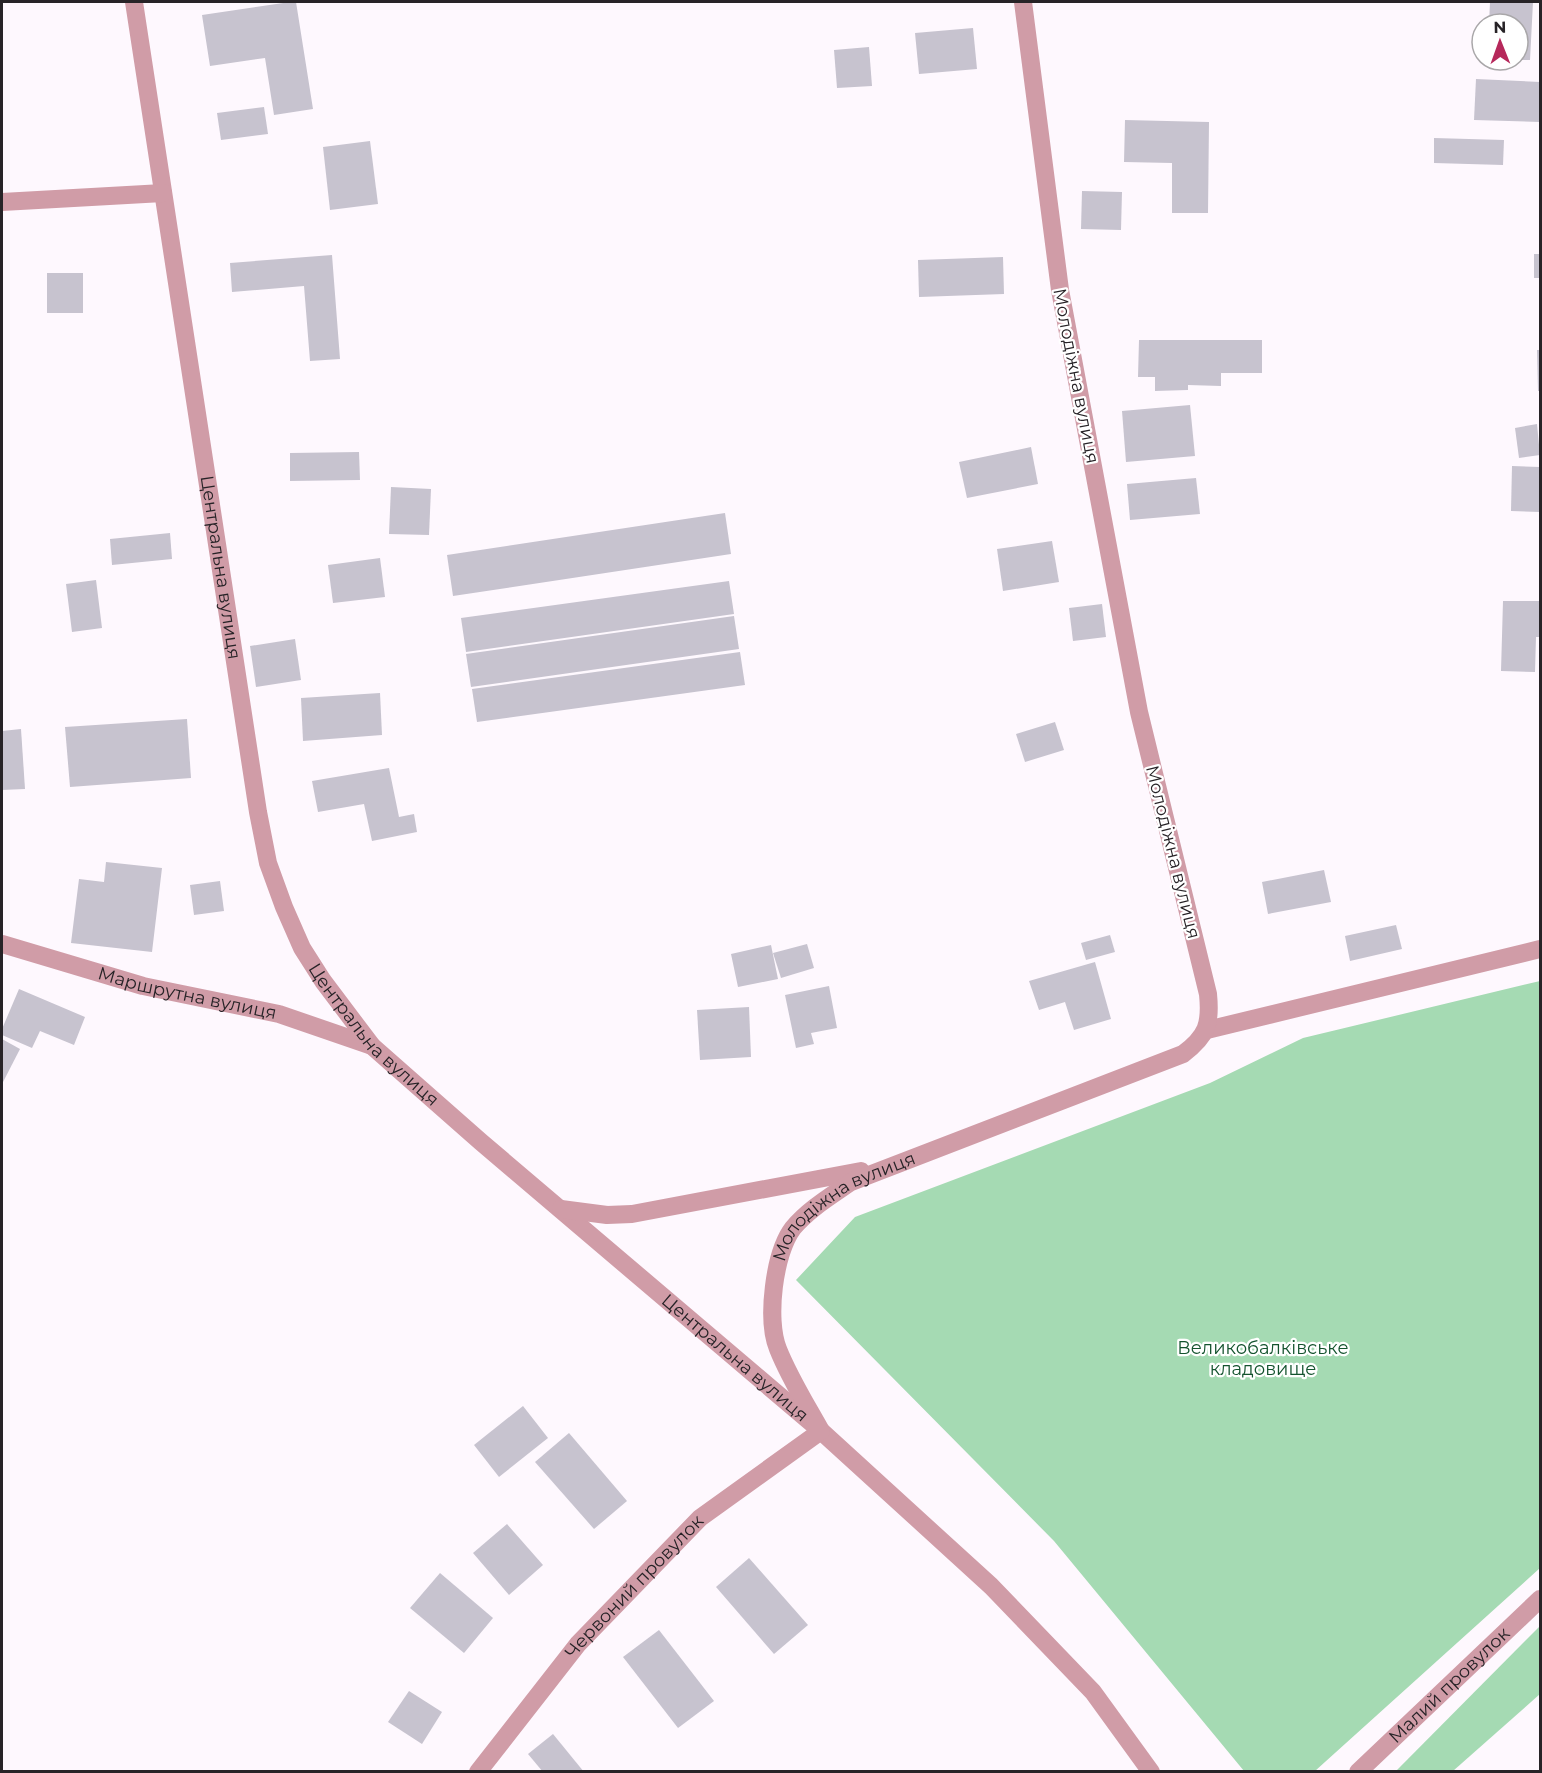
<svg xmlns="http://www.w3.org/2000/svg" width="1542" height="1773" viewBox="0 0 1542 1773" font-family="Montserrat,sans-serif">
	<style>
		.green { fill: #a5dab3 }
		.building { fill: #c7c3cf }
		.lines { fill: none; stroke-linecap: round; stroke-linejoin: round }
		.minor { stroke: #d09ca7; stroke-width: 18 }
		.labels { text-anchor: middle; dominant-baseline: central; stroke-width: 4.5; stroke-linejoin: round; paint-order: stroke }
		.street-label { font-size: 18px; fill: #272327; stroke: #fff }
		.park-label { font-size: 18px; fill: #13532e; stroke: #fff }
	</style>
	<rect width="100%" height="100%" fill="#fef8fe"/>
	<g class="green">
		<path d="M1540 981V1568L1315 1771H1244L1054 1541 796 1280 855 1217 1210 1083 1303 1038Z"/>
		<path d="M1540 1626V1694L1453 1771H1396Z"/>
	</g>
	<g class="building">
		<path d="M290 2H296L313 109 274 115 265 58 210 66 202 15Z"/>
		<path d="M1490 2H1533L1530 60H1518V24H1489Z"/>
		<path d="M973 28 977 69 919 74 915 33Z"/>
		<path d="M869 47 872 86 837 88 834 50Z"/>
		<path d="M1476 79 1540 82V122L1474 120Z"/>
		<path d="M264 107 268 134 221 140 217 113Z"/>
		<path d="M1125 120 1209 122 1208 213H1172V163L1124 162Z"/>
		<path d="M1434 138 1504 140 1503 165 1434 163Z"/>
		<path d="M370 141 378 204 330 210 323 147Z"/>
		<path d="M1082 191 1122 192 1121 230 1081 229Z"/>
		<rect x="1534" y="254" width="6" height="24"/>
		<path d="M332 255 340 359 310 361 304 286 232 292 230 263Z"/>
		<path d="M1003 257 1004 294 919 297 918 260Z"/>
		<rect x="47" y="273" width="36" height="40"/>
		<path d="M1139 340H1262V373H1221V386L1188 385V390L1155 391V377H1138Z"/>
		<path d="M1537 350H1540V391H1538Z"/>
		<path d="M1190 405 1195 456 1126 462 1122 411Z"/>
		<path d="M1537 424 1540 455 1519 458 1515 428Z"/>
		<path d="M1031 447 1038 484 967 498 959 462Z"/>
		<path d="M359 452 360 480 290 481V453Z"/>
		<path d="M1512 466 1540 467V512L1511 511Z"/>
		<path d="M1196 478 1200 514 1130 520 1127 484Z"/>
		<path d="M391 487 431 489 429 535 389 534Z"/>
		<path d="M725 513 731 554 453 596 447 555Z"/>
		<path d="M170 533 172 559 112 565 110 539Z"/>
		<path d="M1052 541 1059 582 1003 591 997 549Z"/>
		<path d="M380 558 385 597 333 603 328 565Z"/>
		<path d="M96 580 102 628 72 632 66 584Z"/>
		<path d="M729 581 734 614 466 652 461 618Z"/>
		<path d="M1503 601H1540V637H1536L1535 672 1501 671Z"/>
		<path d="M1102 604 1106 637 1073 641 1069 608Z"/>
		<path d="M734 616 739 649 471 687 466 654Z"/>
		<path d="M295 639 301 680 256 687 250 646Z"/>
		<path d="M740 652 745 685 477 722 472 689Z"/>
		<path d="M380 693 382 735 303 741 301 698Z"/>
		<path d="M187 719 191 778 70 787 65 727Z"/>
		<path d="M1055 722 1064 750 1025 762 1016 734Z"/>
		<path d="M21 729 25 789 2 790V731Z"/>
		<path d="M389 768 399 817 414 814 417 832 372 841 364 804 318 812 312 781Z"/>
		<path d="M106 862 162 868 152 952 71 943 79 879 104 882Z"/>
		<path d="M1324 870 1331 902 1268 914 1262 882Z"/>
		<path d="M220 881 224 911 194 915 190 885Z"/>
		<path d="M1396 925 1402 949 1350 961 1345 936Z"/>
		<path d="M1110 935 1115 952 1086 960 1081 943Z"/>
		<path d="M807 944 814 968 781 978 773 953Z"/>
		<path d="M771 945 778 979 738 987 731 954Z"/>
		<path d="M1095 962 1111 1019 1074 1030 1065 1002 1039 1010 1029 981Z"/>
		<path d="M829 986 837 1028 811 1033 814 1044 796 1048 785 995Z"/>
		<path d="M19 989 85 1017 74 1045 40 1031 32 1048 2 1035V1029Z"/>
		<path d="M749 1007 751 1057 700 1060 697 1010Z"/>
		<path d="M2 1039 20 1049 2 1084Z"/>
		<path d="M523 1406 548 1438 499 1477 474 1445Z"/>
		<path d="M569 1433 627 1501 594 1529 535 1462Z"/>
		<path d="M507 1524 543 1565 509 1595 473 1553Z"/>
		<path d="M749 1558 808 1625 774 1654 716 1587Z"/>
		<path d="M440 1573 493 1618 464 1653 410 1608Z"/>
		<path d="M659 1630 714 1701 678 1728 623 1657Z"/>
		<path d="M409 1691 442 1712 422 1744 388 1722Z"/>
		<path d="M553 1734 584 1772H543L528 1754Z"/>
	</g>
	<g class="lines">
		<g class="minor">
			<path id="s1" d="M134 2 258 812 268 863 284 907 302 948 323 981 372 1046 481 1142 821 1431 991 1586 1093 1692 1151 1772"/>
			<path d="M2 202 163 193"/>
			<path id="s2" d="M2 944 143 986 279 1014 372 1046"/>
			<path d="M1207 1030 1540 949"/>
			<path d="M561 1209 607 1215 632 1214 861 1171"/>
			<path id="s3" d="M478 1772 578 1644 700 1518 821 1431C806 1404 789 1377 778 1349 766 1320 774 1253 793 1228 809 1209 831 1196 851 1182L1183 1054C1207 1036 1211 1024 1208 994L1139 712 1060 290 1023 2"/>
			<path id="s4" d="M1358 1772 1540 1599"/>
		</g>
	</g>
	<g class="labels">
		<g class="street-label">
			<text transform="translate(1076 376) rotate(79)">Молодіжна вулиця</text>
			<text stroke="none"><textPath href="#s1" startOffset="572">Центральна вулиця</textPath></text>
			<text transform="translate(1173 852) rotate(76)">Молодіжна вулиця</text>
			<text stroke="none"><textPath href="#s2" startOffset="192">Маршрутна вулиця</textPath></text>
			<text stroke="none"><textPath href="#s1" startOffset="1076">Центральна вулиця</textPath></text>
			<text stroke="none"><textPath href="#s3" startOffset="758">Молодіжна вулиця</textPath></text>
			<text stroke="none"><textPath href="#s1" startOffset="1562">Центральна вулиця</textPath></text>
			<text stroke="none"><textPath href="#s3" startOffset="243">Червоний провулок</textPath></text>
			<text stroke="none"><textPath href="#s4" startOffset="126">Малий провулок</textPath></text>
		</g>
		<g class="park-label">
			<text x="1263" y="1348">Великобалківське<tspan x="1263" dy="21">кладовище</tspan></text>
		</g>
	</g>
	<rect width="1542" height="1773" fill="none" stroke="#272327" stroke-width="6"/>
	<g transform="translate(1500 42) rotate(359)"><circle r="28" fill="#ffffff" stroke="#a9a7a9" stroke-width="1.5"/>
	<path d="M0-4.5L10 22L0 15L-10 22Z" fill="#b6285b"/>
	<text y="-9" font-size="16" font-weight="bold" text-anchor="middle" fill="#272327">N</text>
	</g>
</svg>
